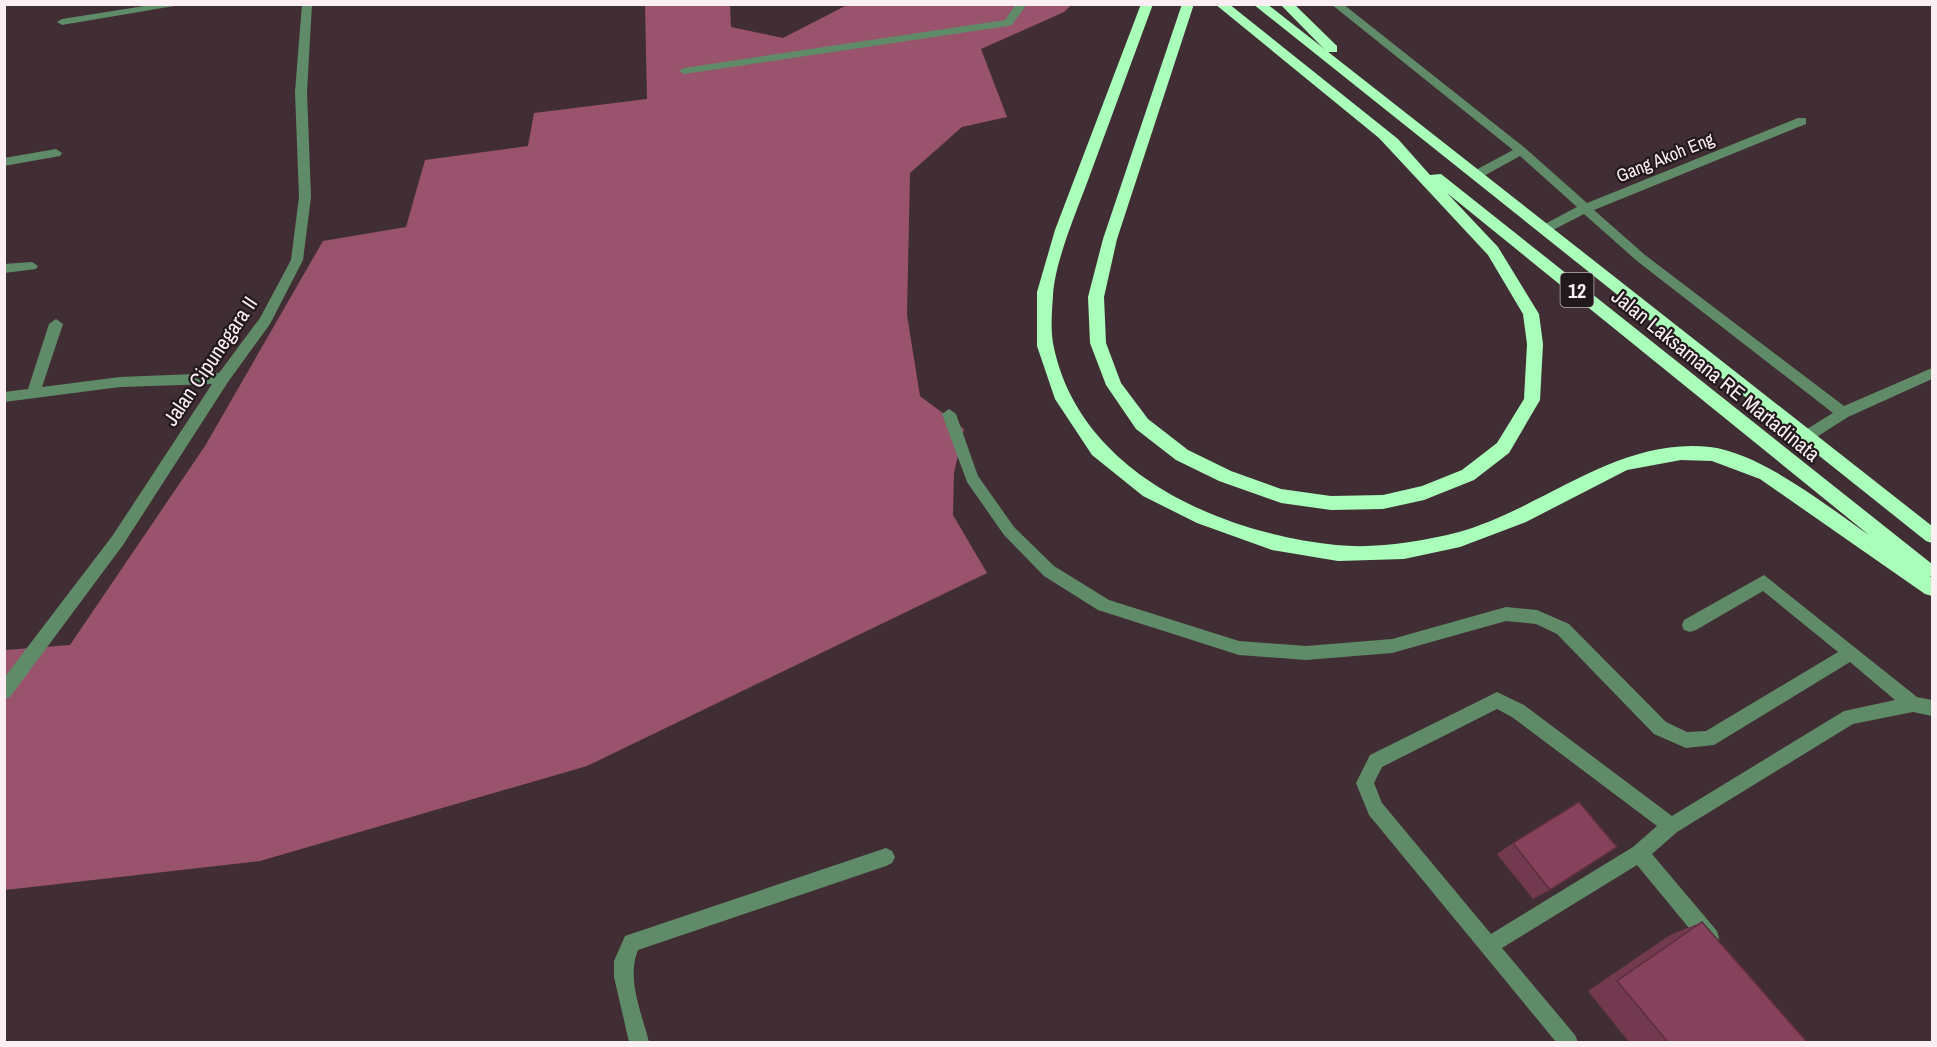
<svg xmlns="http://www.w3.org/2000/svg" width="1937" height="1047" viewBox="0 0 1937 1047" font-family="'Archivo Narrow',sans-serif">
	<style>
		.forest { fill: #99536c }
		.lines { fill: none; stroke-linecap: round; stroke-linejoin: round }
		.minor { fill: #608b68; fill-rule: evenodd }
		.highway { fill: #a9ffba; fill-rule: evenodd }
		.wall { fill: #73394e }
		.building { fill: #86425b; stroke: #5e2e40; stroke-width: 1.5 }
		.labels { text-anchor: middle; dominant-baseline: central; stroke-width: 4.5; stroke-linejoin: round; paint-order: stroke }
		.far-street-label { font-size: 18px; fill: #fceff3; stroke: #22191c }
		.shield { fill: #22191c; stroke: #bbafb2; stroke-width: 1.5 }
		.shield-label { font-size: 20px; font-weight: bold; fill: #fceff3 }
		.street-label { font-size: 21px; fill: #fceff3; stroke: #22191c }
	</style>
	<rect width="100%" height="100%" fill="#412e34"/>
	<path class="forest" d="M645 5H730L731 27 783 38 847 5H1071L1064 12 981 49 1007 117 962 127 910 173 907 315 920 396 964 429 954 473 953 515 987 573 587 766 260 861 5 890V650L70 645 205 446 323 241 406 227 425 160 528 146 534 113 647 99Z"/>
	<g class="lines">
		<g class="minor">
			<path d="M157 4H186L62 25 57 22 62 19Z"/>
			<path d="M302 4H312L307 92 311 197 303 260 270 324 228 382 123 545 10 697 4 699V678L113 535 212 384 120 387 4 402V392L28 389 49 324 56 319 63 324 42 387 120 377 219 373 260 318 291 260 299 197 295 92Z"/>
			<path d="M1016 4H1027L1012 25 1008 26 684 74 679 71 684 68 1005 20Z"/>
			<path d="M1331 4H1343L1525 148 1587 203 1798 118H1806V124L1594 210 1645 255 1844 406 1932 368V379L1848 417 1812 440H1802L1800 436 1802 432 1833 413 1637 261 1584 214 1549 232H1541V226L1577 207 1520 156 1480 178H1472V172L1513 150Z"/>
			<path d="M56 149 62 153 60 156 4 166V158Z"/>
			<path d="M32 262 38 266 36 269 4 273V264Z"/>
			<path d="M949 409 956 414 978 476 1014 527 1054 566 1109 600 1239 641 1306 646 1392 639 1506 607 1537 610 1569 624 1666 722 1687 732 1706 731 1838 652 1763 591 1696 630 1690 632 1684 630 1682 625 1684 620 1764 575 1917 697 1932 700V716L1913 712 1853 724 1677 832 1652 854 1717 931 1719 938 1717 945 1710 947 1703 945 1637 865 1502 948 1575 1035 1578 1042H1556L1369 815 1356 783 1370 755 1497 692 1524 705 1672 816 1844 711 1895 700 1850 662 1714 745 1686 748 1654 734 1557 634 1536 624 1506 621 1392 653 1306 660 1239 655 1098 610 1044 576 1004 535 967 482 942 414ZM1497 709 1512 717 1657 826 1633 847 1491 934 1382 803 1374 783 1382 767Z"/>
			<path d="M886 848 892 851 895 857 892 863 886 866 638 950C626 978 642 1014 649 1042H629L614 977V961L625 936Z"/>
		</g>
		<g class="highway">
			<path d="M1141 4H1153C1131 64 1109 123 1087 183 1075 215 1055 262 1053 295 1052 311 1050 332 1054 348 1081 473 1220 533 1336 545 1375 549 1420 542 1459 532 1544 508 1617 437 1710 447 1761 453 1827 506 1869 535L1447 193 1498 247 1539 314 1543 344 1540 400 1509 453 1474 480 1424 500 1383 509 1331 510 1281 503 1219 481 1176 460 1136 429 1106 385 1090 343 1088 297 1103 239 1182 4H1194L1117 239 1104 297 1106 343 1121 383 1148 419 1188 450 1231 471 1281 489 1331 496 1383 495 1422 486 1462 470 1497 443 1524 399 1527 344 1523 314 1488 255 1379 138 1215 4H1229L1398 139 1430 175 1441 174 1932 564V576H1930L1932 578V596L1925 594 1760 479 1712 461 1681 460 1627 470 1526 522 1460 547 1404 559 1338 561 1272 550 1197 523 1143 496 1092 455 1055 399 1037 346V292L1055 230Z"/>
			<path d="M1253 4H1267L1932 526V543L1926 541Z"/>
			<path d="M1280 4H1294L1337 46V52H1327Z"/>
		</g>
	</g>
	<g class="wall">
		<path d="M1513 843 1550 890 1533 899 1497 854Z"/>
		<path d="M1702 922 1807 1042H1629L1588 991 1670 935Z"/>
	</g>
	<g class="building">
		<path d="M1579 802 1617 847 1550 890 1513 843Z"/>
		<path d="M1702 922 1807 1042H1668L1617 981Z"/>
	</g>
	<g class="labels">
		<g class="far-street-label">
			<text transform="translate(1665 157) rotate(-22)">Gang Akoh Eng</text>
		</g>
		<rect class="shield" x="1560.5" y="273" width="33" height="34" rx="4.5"/>
		<g class="shield-label">
			<text x="1577" y="290">12</text>
		</g>
		<g class="street-label">
			<text transform="translate(210 361) rotate(-56)">Jalan Cipunegara II</text>
			<text transform="translate(1716 375) rotate(39)">Jalan Laksamana RE Martadinata</text>
		</g>
	</g>
	<rect width="1937" height="1047" fill="none" stroke="#fceff3" stroke-width="12"/>
</svg>
